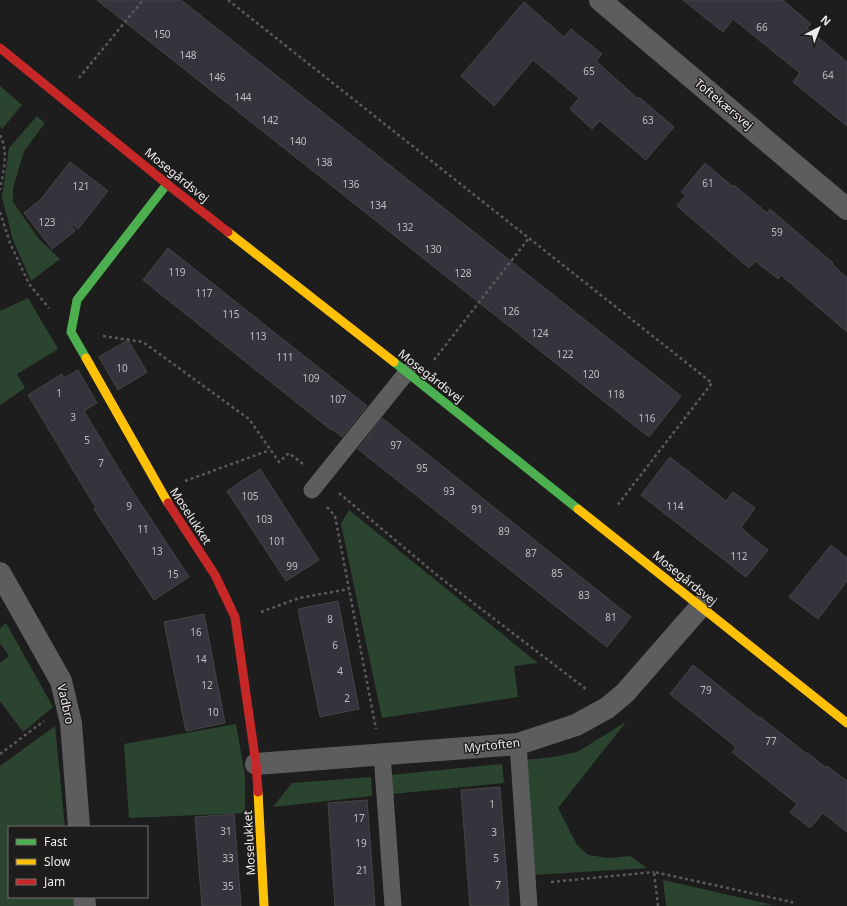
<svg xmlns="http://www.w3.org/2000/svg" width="847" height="906" viewBox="0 0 847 906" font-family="'Noto Sans',sans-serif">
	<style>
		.green { fill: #2b4430 }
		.building { fill: #35333b; stroke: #464546 }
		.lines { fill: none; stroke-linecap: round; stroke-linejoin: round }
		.path { stroke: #5b5a5a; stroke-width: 2.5; stroke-dasharray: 3 3; stroke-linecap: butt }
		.lane { stroke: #5d5d5d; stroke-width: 17 }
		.street { stroke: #5d5d5d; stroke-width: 22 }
		.fast { stroke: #4caf50; stroke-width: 9 }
		.slow { stroke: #ffc107; stroke-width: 9 }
		.jam { stroke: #c62828; stroke-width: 9 }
		.labels { text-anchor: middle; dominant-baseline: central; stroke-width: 3; stroke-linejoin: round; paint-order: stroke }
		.number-label { font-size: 10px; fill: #c0bebf }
		.street-label { font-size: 12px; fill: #eeeceb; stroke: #1f1d1c }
	</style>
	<rect width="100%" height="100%" fill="#1e1d1d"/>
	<g class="green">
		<path d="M0 86 22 105 2 129 0 126Z"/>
		<path d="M37 116 45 123 24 151 13 188V202L38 238 60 259 31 281 13 240 2 197 9 148Z"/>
		<path d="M28 298 58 349 17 374 25 388 0 405V311Z"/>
		<path d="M349 510 538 663 514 666 518 697 382 718 341 524Z"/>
		<path d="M6 623 53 707 23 732 0 701V663L9 656 0 643V628Z"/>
		<path d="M626 722 558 808 577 845 588 855 609 858 630 856 647 868 534 875 524 760 554 757 577 752Z"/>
		<path d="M236 724 245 776V813L129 818 124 744Z"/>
		<path d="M55 726 65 827H9V897H73L74 906H0V766Z"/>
		<path d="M502 764 504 783 392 794 390 775Z"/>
		<path d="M371 777 372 796 273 807 292 783Z"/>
		<path d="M663 880 773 905 754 906H666Z"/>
	</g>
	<g class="building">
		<path d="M97 0H181L681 396 649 437Z"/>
		<path d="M683 0H783L811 24 807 28 847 62V126L793 82 800 73 733 19 723 32Z"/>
		<path d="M524 2 564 37 571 29 602 54 596 61 638 99 639 97 674 127 646 160 600 121 592 129 570 109 579 98 533 60 494 106 461 76Z"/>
		<path d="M70 162 108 191 78 229 69 222 75 231 52 249 24 213 41 199Z"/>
		<path d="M705 163 733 187 734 185 767 213 770 209 833 263 832 264 847 278V332L781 275 778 279 755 261 749 268 677 206 686 195 681 192Z"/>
		<path d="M168 248 367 406 342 437 332 429 331 430 143 280Z"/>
		<path d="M128 340 147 372 118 390 99 357Z"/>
		<path d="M78 370 97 403 84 411 131 489 189 577 154 600 94 509 96 508 28 395 62 374 64 378Z"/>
		<path d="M382 418 631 617 607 647 358 449Z"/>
		<path d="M670 457 726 501 733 492 755 508 741 528 768 550 746 577 641 495Z"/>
		<path d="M260 469 319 560 286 581 227 491Z"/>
		<path d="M831 545 847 558V581L818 619 789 597Z"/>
		<path d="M338 601 359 709 320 717 298 609Z"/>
		<path d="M204 614 225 723 186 731 164 622Z"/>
		<path d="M693 665 759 718 760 717 807 754 808 753 826 768 827 766 847 781V832L823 813 810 828 790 812 797 804 732 752 736 747 670 694Z"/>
		<path d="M500 787 509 906H470L461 790Z"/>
		<path d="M367 800 375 906H335L328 803Z"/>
		<path d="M234 814 241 906H202L195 817Z"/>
	</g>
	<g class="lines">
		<g class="path">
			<path d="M228 0 712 383 616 507"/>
			<path d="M79 78 143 0"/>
			<path d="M0 135C9 152 3 173 0 190"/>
			<path d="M0 212 10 243 29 284 49 308"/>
			<path d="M103 336 143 342 249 419 279 462 289 453 303 464"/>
			<path d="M434 360 529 238"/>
			<path d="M185 481 270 450"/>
			<path d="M339 493 438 576 586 689"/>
			<path d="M327 507 335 516 376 729"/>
			<path d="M261 612 299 598 349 589"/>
			<path d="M0 754 44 721"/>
			<path d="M551 882 654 872"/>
			<path d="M658 906 654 872 792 902V906"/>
		</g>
		<g class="lane">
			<path d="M312 490 407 372"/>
			<path d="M518 744 529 906"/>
			<path d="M382 754 393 906"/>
		</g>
		<g class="street">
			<path d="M600 0 847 209"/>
			<path d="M0 573 61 681 71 723 79 827"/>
			<path d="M256 764 518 744 576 725 607 708 625 693 701 606"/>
			<path d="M84 897 85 906"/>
		</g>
		<g class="fast">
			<path d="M86 358 71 332 77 300 167 184"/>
			<path d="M394 362 578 509"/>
		</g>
		<g class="slow">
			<path d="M228 232 394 362"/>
			<path d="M86 358 168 503"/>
			<path d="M578 509 847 723"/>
			<path d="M258 792 264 906"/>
		</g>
		<g class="jam">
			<path d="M0 48 167 184 228 232"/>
			<path d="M168 503 215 575 235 617 256 764 258 792"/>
		</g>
	</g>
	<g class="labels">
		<g class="number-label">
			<text x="762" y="27">66</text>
			<text x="162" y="34">150</text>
			<text x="188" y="55">148</text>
			<text x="589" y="71">65</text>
			<text x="828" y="75">64</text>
			<text x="217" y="77">146</text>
			<text x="243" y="97">144</text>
			<text x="270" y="120">142</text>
			<text x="648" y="120">63</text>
			<text x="298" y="141">140</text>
			<text x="324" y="162">138</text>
			<text x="708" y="183">61</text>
			<text x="351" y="184">136</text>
			<text x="81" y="186">121</text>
			<text x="378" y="205">134</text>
			<text x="47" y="222">123</text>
			<text x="405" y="227">132</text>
			<text x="777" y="232">59</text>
			<text x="433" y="249">130</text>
			<text x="177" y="272">119</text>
			<text x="463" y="273">128</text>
			<text x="204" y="293">117</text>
			<text x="511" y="311">126</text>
			<text x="231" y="314">115</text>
			<text x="540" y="333">124</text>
			<text x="258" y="336">113</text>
			<text x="565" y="354">122</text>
			<text x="285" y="357">111</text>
			<text x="122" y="368">10</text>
			<text x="591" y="374">120</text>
			<text x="311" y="378">109</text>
			<text x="59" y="393">1</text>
			<text x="616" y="394">118</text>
			<text x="338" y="399">107</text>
			<text x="73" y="417">3</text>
			<text x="647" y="418">116</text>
			<text x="87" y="440">5</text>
			<text x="396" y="445">97</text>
			<text x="101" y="463">7</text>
			<text x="422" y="468">95</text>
			<text x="449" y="491">93</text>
			<text x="250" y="496">105</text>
			<text x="129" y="506">9</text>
			<text x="675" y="506">114</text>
			<text x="477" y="509">91</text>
			<text x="264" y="519">103</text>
			<text x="143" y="529">11</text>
			<text x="504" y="531">89</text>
			<text x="277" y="541">101</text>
			<text x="157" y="551">13</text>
			<text x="531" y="553">87</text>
			<text x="739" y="556">112</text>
			<text x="292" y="566">99</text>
			<text x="557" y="573">85</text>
			<text x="173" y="574">15</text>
			<text x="584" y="595">83</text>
			<text x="611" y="617">81</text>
			<text x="330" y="619">8</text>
			<text x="196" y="632">16</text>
			<text x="335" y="645">6</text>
			<text x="201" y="659">14</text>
			<text x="340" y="671">4</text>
			<text x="207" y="685">12</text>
			<text x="706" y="690">79</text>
			<text x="347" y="698">2</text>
			<text x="213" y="712">10</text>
			<text x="771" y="741">77</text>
			<text x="492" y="804">1</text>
			<text x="359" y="818">17</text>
			<text x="226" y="831">31</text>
			<text x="494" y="832">3</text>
			<text x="361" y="843">19</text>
			<text x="228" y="858">33</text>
			<text x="496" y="858">5</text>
			<text x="362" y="870">21</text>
			<text x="498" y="885">7</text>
			<text x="228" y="886">35</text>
		</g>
		<g class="street-label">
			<text transform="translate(724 104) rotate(40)">Toftekærsvej</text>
			<text transform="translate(177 175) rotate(39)">Mosegårdsvej</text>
			<text transform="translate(431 376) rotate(38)">Mosegårdsvej</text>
			<text transform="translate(191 516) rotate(57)">Moselukket</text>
			<text transform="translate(685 578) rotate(39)">Mosegårdsvej</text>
			<text transform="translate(66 704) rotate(77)">Vadbro</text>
			<text transform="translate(492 745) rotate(-6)">Myrtoften</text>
			<text transform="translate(249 843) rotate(-93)">Moselukket</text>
		</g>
	</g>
	<rect x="8" y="826" width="140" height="72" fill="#1f1d1c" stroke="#72706f"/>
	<rect x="16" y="839" width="20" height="6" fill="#4caf50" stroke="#72706f"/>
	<text x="44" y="846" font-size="12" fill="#eeeceb">Fast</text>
	<rect x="16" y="859" width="20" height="6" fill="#ffc107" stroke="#72706f"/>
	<text x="44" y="866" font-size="12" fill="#eeeceb">Slow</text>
	<rect x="16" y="879" width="20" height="6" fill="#c62828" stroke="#72706f"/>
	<text x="44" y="886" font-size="12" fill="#eeeceb">Jam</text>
	<g transform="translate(819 28) rotate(42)" stroke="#1f1d1c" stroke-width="3" paint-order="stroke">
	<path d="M0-3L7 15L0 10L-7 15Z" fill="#eeeceb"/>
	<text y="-6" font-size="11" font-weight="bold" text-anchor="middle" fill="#eeeceb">N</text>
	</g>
</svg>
